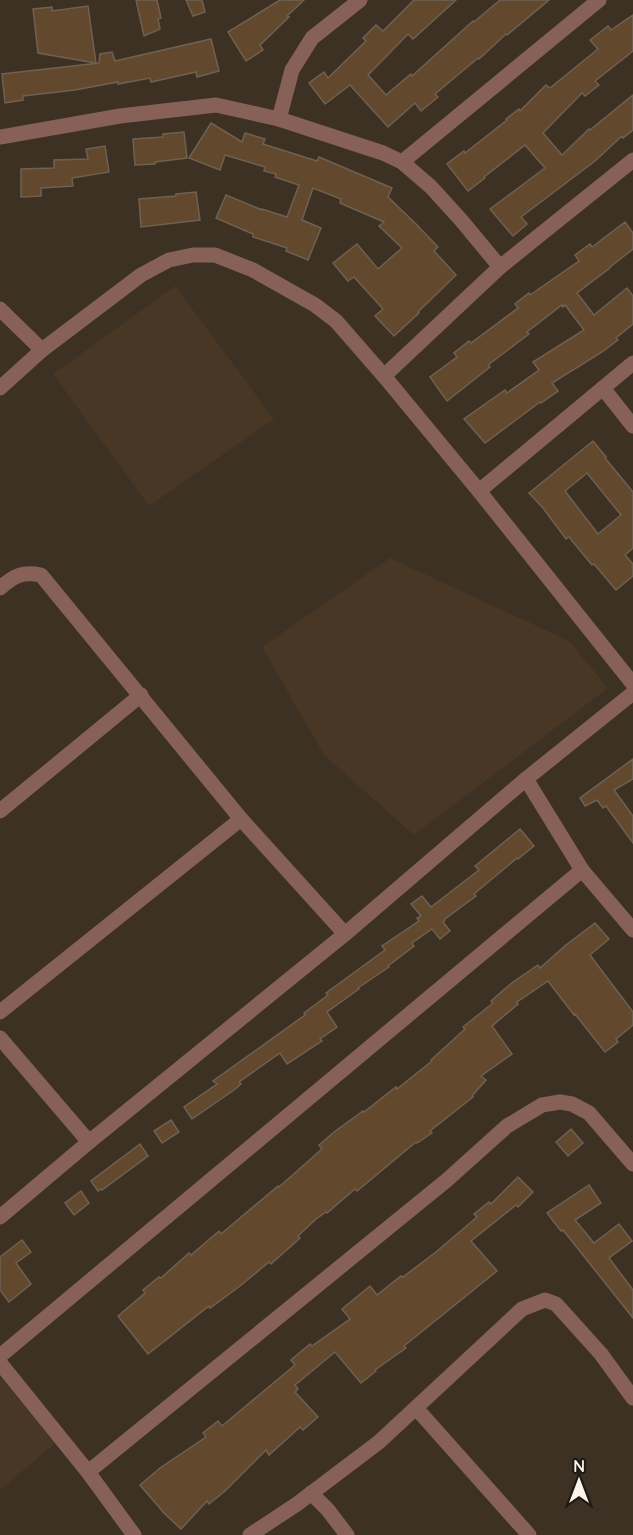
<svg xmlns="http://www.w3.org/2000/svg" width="633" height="1535" viewBox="0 0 633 1535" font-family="Quicksand,sans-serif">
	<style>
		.built { fill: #483724 }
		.building { fill: #62482c; stroke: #6f6152; stroke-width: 1.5; fill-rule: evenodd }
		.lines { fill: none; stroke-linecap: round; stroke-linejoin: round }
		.minor { stroke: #876158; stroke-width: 15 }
	</style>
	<rect width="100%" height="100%" fill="#3d3124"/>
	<g class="built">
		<path d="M175 286 274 419 149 506 53 374Z"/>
		<path d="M390 558 569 641 608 688 414 835 324 755 262 647Z"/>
		<path d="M0 1376 55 1443 0 1490Z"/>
	</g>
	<g class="building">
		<path d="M136 0H157L161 18 158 19 160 29 144 36Z"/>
		<path d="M186 0H202L205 12 193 16Z"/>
		<path d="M280 0H304L287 16 289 17 260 45 263 50 246 61 228 32Z"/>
		<path d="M414 0H456L413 39 408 34 371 72 368 75 386 95 411 74 412 76 473 21 474 22 500 0H549L507 35 506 34 479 59 478 58 435 94 438 97 421 111 415 103 388 127 350 85 325 104 309 83 324 72 328 78 366 41 363 38 376 25 383 31Z"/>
		<path d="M88 6 96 63 38 53 33 9 52 7V11Z"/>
		<path d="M633 15V51L595 81 599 85 585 96 582 93 543 133 562 155 589 129 590 130 633 95V130L623 138 622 136 595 161 521 217 527 224 513 236 490 209 545 168 525 145 484 177 485 178 468 191 447 164 464 151 465 153 507 120 506 119 519 109 520 111 546 85 550 88 598 49 590 40 608 26 611 30Z"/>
		<path d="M211 39 219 71 197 77 196 72 151 82 150 78 118 84V82L75 90 23 96V100L5 103 2 74 99 63 100 54 112 52 115 61Z"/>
		<path d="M211 123 242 142 245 133 265 139 263 144 317 161 319 157 392 188 388 197 416 224 438 247 434 251 456 275 418 312 419 313 394 336 375 316 383 309 354 277 348 281 333 263 357 244 378 269 402 248 379 226 384 222 340 203 341 199 313 188 302 220 321 228 308 260 286 251 287 248 253 237V234L216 218 226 195 262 210V209L287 217 299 185 275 177 276 174 264 171 265 167 225 155 220 170 189 158Z"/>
		<path d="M184 132 187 158 155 162V164L135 165 133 139 163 137V134Z"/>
		<path d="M105 146 109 172 72 178 73 186 41 188V196L21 197V169L54 168V160L88 159 86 149Z"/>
		<path d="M196 192 200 220 141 227 139 199 176 196V194Z"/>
		<path d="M625 222 633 233V249L610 267V268L577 293 594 315 627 288 633 296V324L616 338 618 340 602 352 552 383 558 391 541 403 540 402 485 443 464 419 505 390 507 393 539 370 533 362 584 330 565 305 563 307 562 305 527 332 529 334 488 365 490 367 447 401 430 377 457 357 454 353 469 341 471 343 518 308 515 304 529 293 530 295 579 261 575 255 590 244 592 247Z"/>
		<path d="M593 441 606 457 605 458 633 492V548L625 555 633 564V576L616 590 594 564 592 565 569 537 566 539 543 508 529 493ZM587 473 621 515 598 534 565 491Z"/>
		<path d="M633 759V779L614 790 633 816V843L606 806 603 808 597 800 585 806 580 798Z"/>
		<path d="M520 829 534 846 518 859 517 858 474 894 476 896 445 919V920L443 922 450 931 440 939 432 929 412 943 414 946 388 966 389 967 358 988 359 989 327 1012 337 1027 320 1039 322 1041 287 1064 280 1053 239 1082 241 1084 234 1090 192 1119 184 1107 217 1084 213 1081 305 1015 304 1013 328 995 326 993 385 950 382 946 419 921 417 918 421 916 411 904 422 896 431 907 479 870 475 866Z"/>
		<path d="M595 923 609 939 590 955 633 1012V1025L616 1039 618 1042 605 1052 575 1014 574 1015 548 981 517 1002 518 1004 492 1026 512 1054 481 1076 486 1080 472 1096 473 1097 430 1131 432 1133 417 1143 416 1142 357 1191 355 1189 327 1213 326 1212 316 1219 298 1236 300 1238 271 1264 269 1262 240 1286 210 1308 209 1306 148 1354 118 1316 145 1293 143 1290 159 1277 161 1278 189 1253 191 1255 219 1231 221 1234 278 1186 279 1187 322 1149 319 1145 334 1132 363 1111 364 1112 396 1087 397 1089 432 1061 431 1060 465 1029 463 1027 493 1003 491 1001 513 982 538 965 540 968 566 945Z"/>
		<path d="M171 1120 179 1132 162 1143 154 1131Z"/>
		<path d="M571 1129 583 1143 568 1156 556 1142Z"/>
		<path d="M140 1144 148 1156 102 1190 101 1189 98 1191 91 1181Z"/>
		<path d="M518 1177 533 1192 518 1207 516 1205 471 1241 497 1271 404 1346 406 1348 375 1370 376 1371 361 1383 335 1352 295 1385 298 1389 295 1392 318 1417 303 1430 300 1427 269 1455 266 1450 225 1491 209 1504 207 1501 181 1529 164 1513 140 1485 160 1468 206 1437 203 1433 218 1421 222 1426 295 1365 291 1360 310 1344 312 1346 350 1319 342 1309 370 1286 377 1295 401 1276 403 1277 436 1252 477 1217 474 1214 489 1202 491 1204Z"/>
		<path d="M589 1185 601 1203 575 1220 594 1243 619 1224 632 1241 609 1258 633 1290V1318L563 1230 561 1231 547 1213Z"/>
		<path d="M81 1191 89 1203 74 1215 65 1203Z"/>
		<path d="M22 1240 31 1252 16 1263 31 1284 9 1302 0 1290V1257Z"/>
	</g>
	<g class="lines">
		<g class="minor">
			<path d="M360 0 312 38 292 70 279 119 383 153 402 162 431 187 461 220 500 267"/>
			<path d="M0 137 120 116 216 105 279 119"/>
			<path d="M402 162 599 0"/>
			<path d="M0 309 42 350"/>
			<path d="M384 376 500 267 633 160"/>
			<path d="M0 388 42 350 141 275 169 260 193 255H215L253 270 315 305 336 321 384 376 479 491 633 684"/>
			<path d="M603 388 633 426"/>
			<path d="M479 491 633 363"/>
			<path d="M0 588C14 576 22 571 41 575L241 819 345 934"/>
			<path d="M526 779 582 870 633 930"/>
			<path d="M0 811 141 695"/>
			<path d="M0 1012 241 819"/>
			<path d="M0 1038 89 1142"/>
			<path d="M0 1217 89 1142 345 934 526 779 633 693"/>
			<path d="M0 1356 582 870"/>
			<path d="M0 1363 88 1472 134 1535"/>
			<path d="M416 1408 529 1535"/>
			<path d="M88 1472 447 1180 507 1126 542 1105 560 1102 572 1104 589 1113 633 1164"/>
			<path d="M311 1493 328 1510 347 1535"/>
			<path d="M250 1535 297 1504 379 1442 522 1309 545 1300 556 1304 601 1354 633 1398"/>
		</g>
	</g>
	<g transform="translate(579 1481)" stroke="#201a14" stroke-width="4.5" paint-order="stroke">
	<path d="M0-4.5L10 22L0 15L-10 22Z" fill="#fcf3eb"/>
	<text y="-9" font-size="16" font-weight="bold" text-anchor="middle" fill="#fcf3eb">N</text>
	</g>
</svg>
